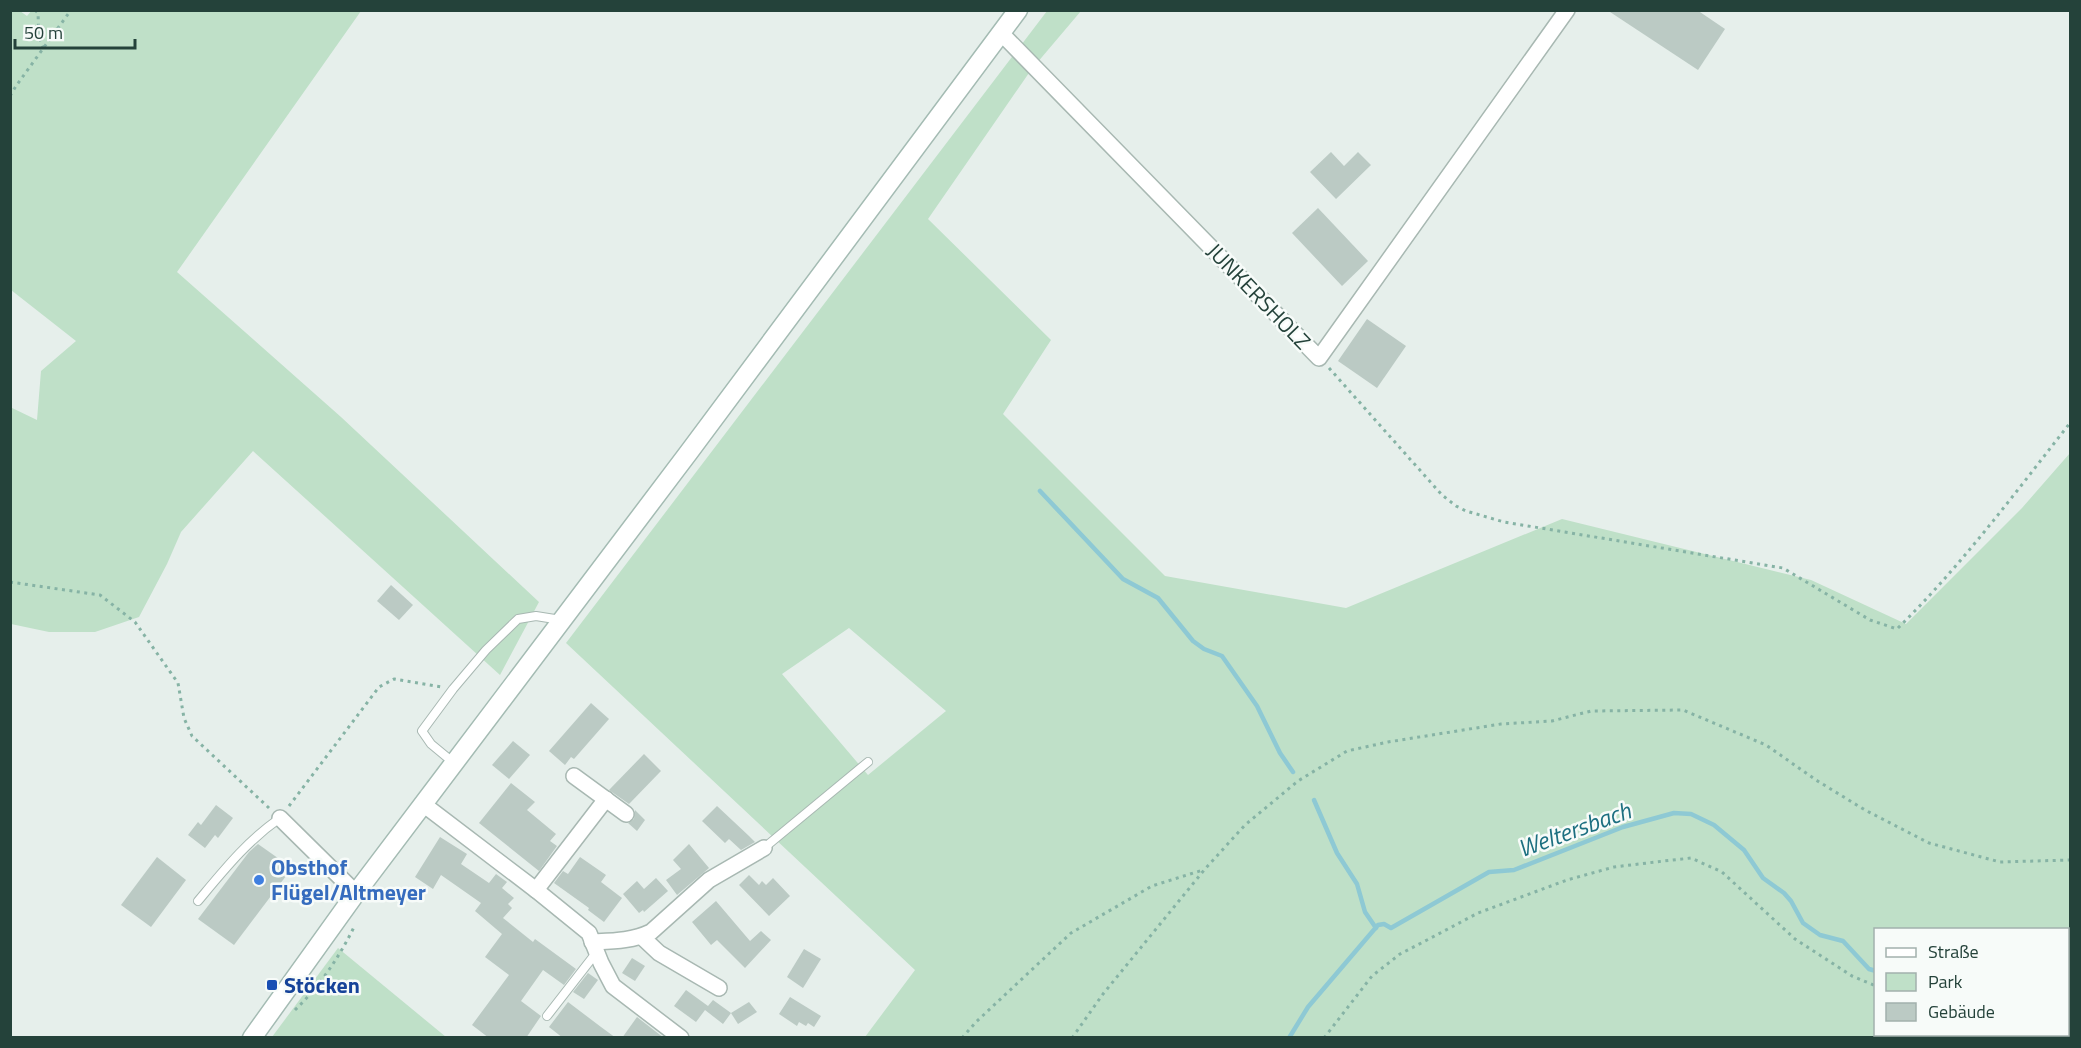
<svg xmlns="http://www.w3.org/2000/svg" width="2081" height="1048" viewBox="0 0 2081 1048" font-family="'Titillium Web',sans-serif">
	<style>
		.green { fill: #bfe0c8; fill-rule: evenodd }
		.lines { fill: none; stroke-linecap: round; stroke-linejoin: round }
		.stream { stroke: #8ec9d4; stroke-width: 4.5 }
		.building { fill: #bbcac4 }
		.service-casing { stroke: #a8b8b2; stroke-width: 10 }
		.minor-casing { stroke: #a8b8b2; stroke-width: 18 }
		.secondary-casing { stroke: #a4bbb3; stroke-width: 21 }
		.path { stroke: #86b3a5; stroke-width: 3; stroke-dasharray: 3 4.5; stroke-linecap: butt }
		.service { stroke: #fff; stroke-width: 8 }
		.minor { stroke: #fff; stroke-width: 15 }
		.secondary { stroke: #fff; stroke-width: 18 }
		.shop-dot { fill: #3f7fe0; stroke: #f7fbf9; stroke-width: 2 }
		.transit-dot { fill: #1a4fb4; stroke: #f7fbf9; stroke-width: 2 }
		.labels { text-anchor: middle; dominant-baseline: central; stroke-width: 5; stroke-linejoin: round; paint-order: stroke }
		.street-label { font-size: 22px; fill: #24423a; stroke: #f7fbf9 }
		.shop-label { font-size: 22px; font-weight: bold; fill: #366cbe; stroke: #f7fbf9; text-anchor: start }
		.transit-label { font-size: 22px; font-weight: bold; fill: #164399; stroke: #f7fbf9; text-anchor: start }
		.water-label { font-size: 24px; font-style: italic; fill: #1c6f80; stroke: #f7fbf9 }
	</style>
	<rect width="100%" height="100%" fill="#e6efeb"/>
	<g class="green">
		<path d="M32 10 361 11 177 272 341 417 539 602 500 675 253 451 181 532 167 564 139 617 95 632H49L11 624 10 407 37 420 41 371 76 341 11 290 10 13 13 11H20L27 16Z"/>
		<path d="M1047 11H1081L1031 70 928 219 1051 340 1003 414 1165 576 1346 608 1562 519 1811 580 1906 624 2022 508 2070 453V1037H865L915 970 566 643ZM849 628 946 711 868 775 782 674ZM1876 930H2068V1034H1876Z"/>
		<path d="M338 948 446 1037H272Z"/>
	</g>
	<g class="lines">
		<g class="stream">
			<path d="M1040 491 1123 579 1158 598 1193 641 1204 649 1222 656 1257 706 1280 753 1293 772"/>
			<path d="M1314 800 1337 853 1357 884 1365 912 1376 928"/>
			<path d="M2068 986H2070"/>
			<path d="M1289 1038 1308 1007 1378 925 1384 924 1391 928 1489 872 1514 870 1623 827 1674 813 1691 814 1714 825 1744 850 1763 878 1784 893 1791 901 1803 923 1820 935 1843 941 1869 969 1876 971"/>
		</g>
	</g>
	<g class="building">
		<path d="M1607 10H1697L1725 29 1698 70Z"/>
		<path d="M1331 152 1344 166 1358 152 1371 165 1336 199 1310 172Z"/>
		<path d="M1318 208 1368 261 1342 286 1292 233Z"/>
		<path d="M1367 319 1406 346 1377 388 1338 361Z"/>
		<path d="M391 585 413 605 399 620 377 601Z"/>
		<path d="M591 703 609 719 574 759 571 757 565 765 549 751Z"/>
		<path d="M513 741 530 755 509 779 492 765Z"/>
		<path d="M644 754 661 771 629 804 609 790Z"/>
		<path d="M511 783 535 802 527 810 556 834 550 841 557 846 539 871 479 823Z"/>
		<path d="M216 805 233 818 218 838 215 835 205 848 188 835 198 822 201 825Z"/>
		<path d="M717 806 749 836 755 842 741 850 729 839 725 843 702 821Z"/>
		<path d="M635 810 645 820 637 831 628 823 634 819Z"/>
		<path d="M440 837 467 854 461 864 489 883 496 874 507 882 502 888 514 898 508 904 512 908 503 918 533 942 535 939 576 969 564 985 543 970 521 1001 541 1016 526 1038H489L472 1025 509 975 485 957 502 934 475 911 481 903 441 875 433 889 415 877Z"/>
		<path d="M258 844 292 868 234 945 198 919 249 852Z"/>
		<path d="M689 844 709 868 677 895 666 880 681 869 673 860Z"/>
		<path d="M157 857 186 880 151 927 121 905Z"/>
		<path d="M580 857 606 875 601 882 622 898 604 922 588 910 589 908 554 883 563 871 568 874Z"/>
		<path d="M749 875 759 885 762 881 766 885 773 878 790 896 769 916 739 885Z"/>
		<path d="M656 878 668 891 644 912 643 910 639 913 623 894 637 881 644 889Z"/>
		<path d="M716 901 750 941 761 931 771 940 745 968 717 940 711 945 692 922Z"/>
		<path d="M804 949 821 959 803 988 787 977Z"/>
		<path d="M632 958 645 966 635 981 622 973Z"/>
		<path d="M588 973 598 980 584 999 573 992Z"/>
		<path d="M686 990 708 1006 713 1000 731 1013 723 1024 705 1010 696 1022 674 1006Z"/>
		<path d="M790 997 821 1016 814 1027 808 1023 806 1026 799 1022 797 1026 779 1014Z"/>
		<path d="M568 1002 601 1027 616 1038H563L549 1027Z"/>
		<path d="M749 1002 757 1012 738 1024 731 1013Z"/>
		<path d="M637 1017 664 1038H622Z"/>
	</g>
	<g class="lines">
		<defs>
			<g id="service">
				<path d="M454 763 431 744 422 731 453 689 486 650 518 619 536 616 561 620"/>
				<path d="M764 848 868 762"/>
				<path d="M198 901C224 870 247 841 280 818"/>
				<path d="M547 1016 596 953"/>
			</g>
			<g id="minor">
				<path d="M1001 33 1319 358 1567 10"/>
				<path d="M574 776 626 814"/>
				<path d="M423 804 536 890 589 933 601 963 613 986 681 1038"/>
				<path d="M280 818 356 893"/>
				<path d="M536 890 606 799"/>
				<path d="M642 937 659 953 719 988"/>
				<path d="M592 942C613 941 632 941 651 932L709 880 764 848"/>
			</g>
			<path id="secondary" d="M252 1038 356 893 689 452 1018 10"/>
		</defs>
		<use href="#service" class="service-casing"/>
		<use href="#minor" class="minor-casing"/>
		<use href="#secondary" class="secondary-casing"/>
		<g class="path">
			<path d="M35 10 38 13 39 38 43 47"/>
			<path d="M10 96 16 86 71 10"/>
			<path d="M1329 368 1442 495 1456 506 1466 511 1504 522 1783 568 1870 620 1897 629C1961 566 2015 493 2070 423"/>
			<path d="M10 582 100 595 135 622 178 683 184 718 192 736 269 808"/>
			<path d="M289 806 379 687 394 679 441 687"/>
			<path d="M2068 1001H2070"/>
			<path d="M295 1010C320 986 340 956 355 925"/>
			<path d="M962 1038 976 1022 1071 933 1152 886 1203 870"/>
			<path d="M1072 1038 1103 994 1205 869 1245 825 1298 781 1347 751 1388 742 1501 724 1552 721 1591 711 1683 710 1766 745 1816 780 1865 810 1929 843 2000 862 2070 860"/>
			<path d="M1324 1038 1372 976 1400 954 1427 940 1478 913 1567 880 1614 867 1664 861 1691 858 1722 872 1795 939 1852 976 1876 986"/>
		</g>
		<use href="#service" class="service"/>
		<use href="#minor" class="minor"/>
		<use href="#secondary" class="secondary"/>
	</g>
	<circle class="shop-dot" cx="259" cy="880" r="6"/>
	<rect class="transit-dot" x="266" y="979" width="12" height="12" rx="3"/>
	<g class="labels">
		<g class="street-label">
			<text transform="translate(1259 296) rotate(46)">JUNKERSHOLZ</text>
		</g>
		<g class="shop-label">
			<text x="271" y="867">Obsthof<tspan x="271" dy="25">Flügel/Altmeyer</tspan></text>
		</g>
		<g class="transit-label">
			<text x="284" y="985">Stöcken</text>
		</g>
		<g class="water-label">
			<text transform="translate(1574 829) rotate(-20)">Weltersbach</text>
		</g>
	</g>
	<rect width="2081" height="1048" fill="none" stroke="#24423a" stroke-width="24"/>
	<rect x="1874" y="928" width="195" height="108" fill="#f7fbf9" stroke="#a3b1ad" stroke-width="1.5"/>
	<rect x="1886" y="948" width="30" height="9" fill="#ffffff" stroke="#a3b1ad" stroke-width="1.5"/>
	<text x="1928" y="958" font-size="18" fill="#24423a">Straße</text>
	<rect x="1886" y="973" width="30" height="18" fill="#bfe0c8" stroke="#a3b1ad" stroke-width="1.5"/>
	<text x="1928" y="988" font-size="18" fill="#24423a">Park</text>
	<rect x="1886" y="1003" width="30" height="18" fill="#bbcac4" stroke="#a3b1ad" stroke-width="1.5"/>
	<text x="1928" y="1018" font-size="18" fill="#24423a">Gebäude</text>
	<path d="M15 39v9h120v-9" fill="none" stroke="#24423a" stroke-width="3"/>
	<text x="24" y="39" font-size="18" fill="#24423a" stroke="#f7fbf9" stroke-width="4.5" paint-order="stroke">50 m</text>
</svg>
